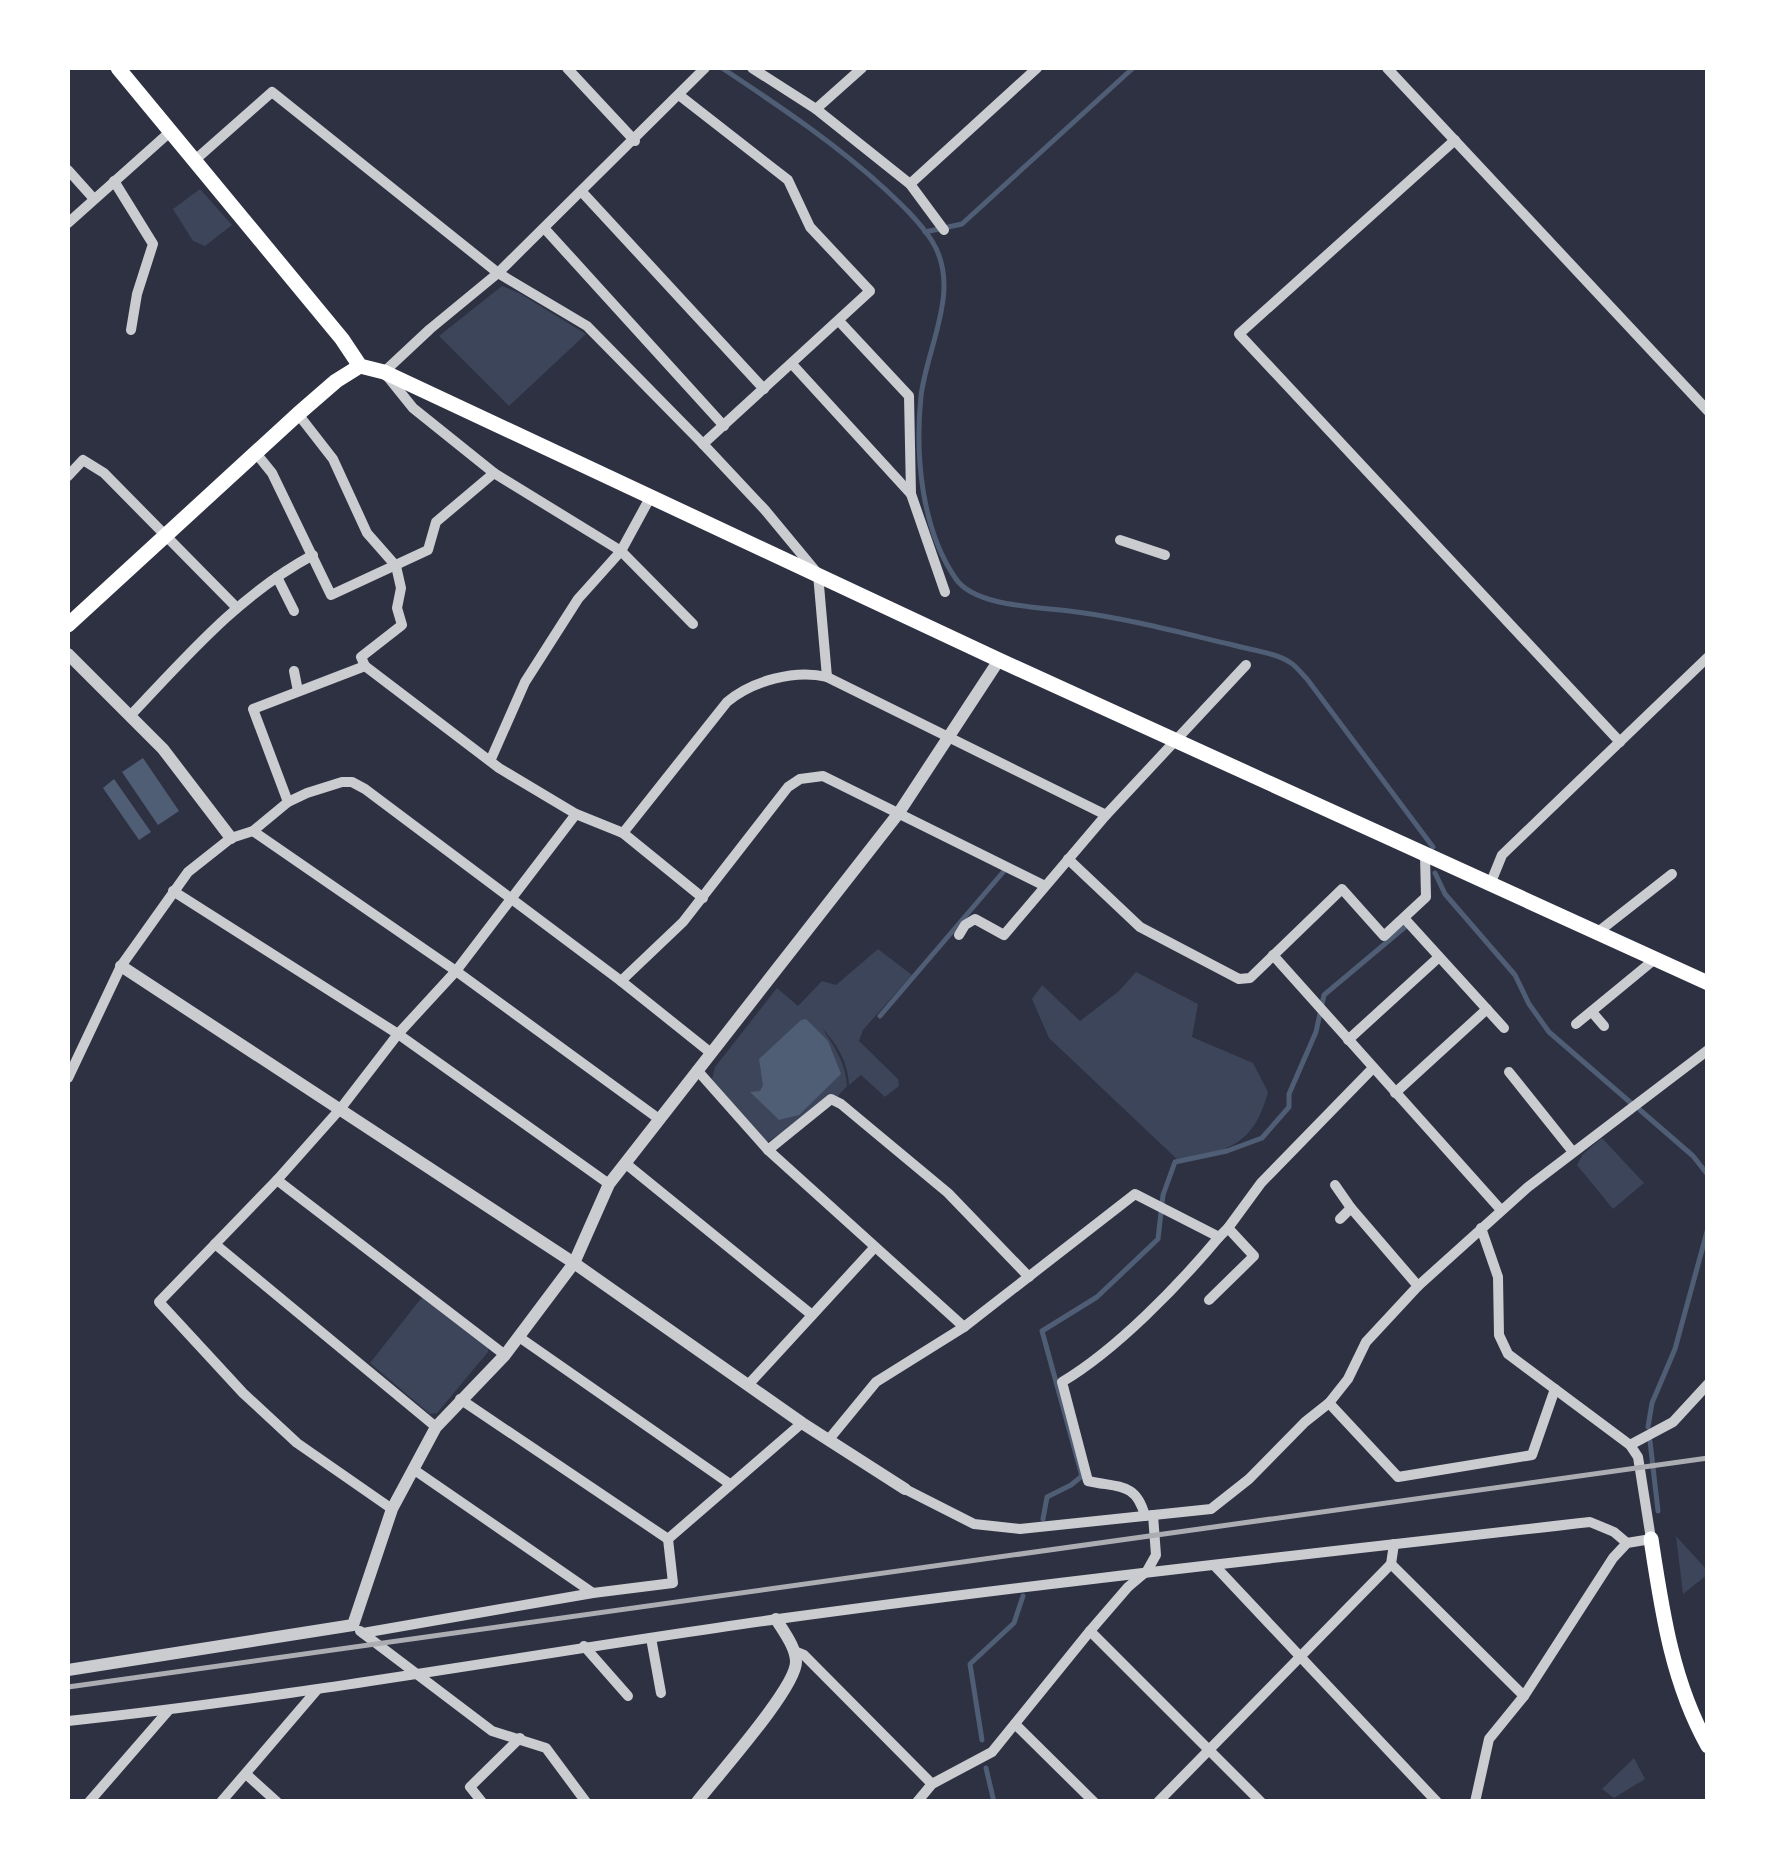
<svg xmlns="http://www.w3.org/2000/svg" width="1775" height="1869" viewBox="0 0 1775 1869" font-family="'Golos Text',sans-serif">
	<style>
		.green { fill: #3c4559 }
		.water { fill: #4f5d75 }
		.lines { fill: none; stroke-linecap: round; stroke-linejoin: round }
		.stream { stroke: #4f5d75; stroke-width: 5 }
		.minor { stroke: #caccd0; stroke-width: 10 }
		.tertiary { stroke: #caccd0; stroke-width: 12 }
		.secondary { stroke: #fff; stroke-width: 15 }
		.rail { stroke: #abadb3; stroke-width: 5 }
	</style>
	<rect width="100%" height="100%" fill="#2d3142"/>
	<g class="green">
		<path d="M200 189 232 225 205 246 193 241 173 209Z"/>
		<path d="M502 286 519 293 586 334 509 406 439 336Z"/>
		<path d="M878 949 912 975 863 1030 859 1041 898 1079 899 1086 885 1097 861 1075 849 1085C848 1062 837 1044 822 1028 834 1046 846 1063 847 1086L837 1097 766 1143 712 1079 715 1067 777 988 798 1006 822 981 836 985Z"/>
		<path d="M1136 972 1198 1004 1192 1037 1253 1063 1268 1092C1253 1147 1229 1148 1181 1163L1049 1038 1032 999 1042 985 1080 1021 1119 991Z"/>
		<path d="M1602 1138 1644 1183 1613 1209 1577 1165 1583 1154Z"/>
		<path d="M423 1296 488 1346V1352L437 1413 430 1414 370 1363Z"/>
		<path d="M1676 1536 1707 1570V1575L1683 1594Z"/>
		<path d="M1634 1758 1645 1779 1614 1798 1602 1789Z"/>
	</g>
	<g class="water">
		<path d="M143 758 179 811 158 825 122 772Z"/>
		<path d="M114 779 151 832 139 840 103 788Z"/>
		<path d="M806 1019 828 1041 841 1074 799 1115 779 1120 750 1092 760 1091 763 1085 759 1059 801 1020Z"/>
	</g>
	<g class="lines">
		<g class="stream">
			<path d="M722 68C779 106 835 143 886 190 902 205 920 222 932 241 962 289 927 346 921 396 915 454 921 529 956 579 976 608 1045 607 1077 612 1130 619 1182 633 1233 645 1251 650 1277 653 1291 663 1297 667 1302 674 1307 679L1433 847"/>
			<path d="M925 232 962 224 1133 68"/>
			<path d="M1435 873 1445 894 1515 975 1529 1004 1549 1032 1631 1103"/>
			<path d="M880 1016 1004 871"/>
			<path d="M1640 1110 1693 1156 1708 1175"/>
			<path d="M1648 1427 1652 1403 1675 1349 1708 1228"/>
			<path d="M1650 1441 1658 1511"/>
			<path d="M1043 1519 1047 1497 1071 1485 1082 1476 1042 1331 1097 1297 1158 1239 1163 1195 1175 1162 1227 1151 1262 1138 1289 1107V1094L1316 1032 1324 995 1405 927"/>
			<path d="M982 1740 970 1664 1014 1623 1023 1596"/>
			<path d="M986 1768 994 1802"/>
		</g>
		<g class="minor">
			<path d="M567 68 635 141"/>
			<path d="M752 68 816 109 910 184 944 230"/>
			<path d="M1387 68 1708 411"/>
			<path d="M679 95 788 180 810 227 870 291 703 444"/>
			<path d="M816 109 862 68"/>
			<path d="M1455 140 1239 334 1620 742"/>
			<path d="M195 160 272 92 498 273 587 326 703 444 765 510 818 574 827 677"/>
			<path d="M68 170 94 199"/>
			<path d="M114 181 153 244 137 294 131 330"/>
			<path d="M910 184 1037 68"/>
			<path d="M582 192 764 389"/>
			<path d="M68 223 171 131"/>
			<path d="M545 229 724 426"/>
			<path d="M839 321 909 396 911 494 945 592"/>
			<path d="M792 364 910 493"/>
			<path d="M298 414 333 459 367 533 396 566 401 588 397 608 402 625 361 657 365 666"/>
			<path d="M255 452 272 473 331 595 428 550 436 522 494 473 621 551 693 624"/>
			<path d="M494 473 413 408 384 372 430 329 498 273 705 68"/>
			<path d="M68 476 83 460 104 473 236 607"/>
			<path d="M1120 540 1165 555"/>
			<path d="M277 577 294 611"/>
			<path d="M294 671 298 691"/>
			<path d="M130 716C187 656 240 594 313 555"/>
			<path d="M491 759 525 682 578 599 621 551 651 496"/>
			<path d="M288 802 253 709 365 666 499 768 576 814"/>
			<path d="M253 831 456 971 659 1119"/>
			<path d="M623 833 703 898"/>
			<path d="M1068 859 1140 927 1239 979 1250 978 1342 889 1384 936 1426 897 1425 855"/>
			<path d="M1491 882 1502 855 1708 657"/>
			<path d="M173 891 398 1034 609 1184"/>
			<path d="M1404 918 1504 1028"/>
			<path d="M1598 932 1672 874"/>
			<path d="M959 935 965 925 975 919 1004 935 1106 815 1246 665"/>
			<path d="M1273 955 1501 1210"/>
			<path d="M621 981 683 922 788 787 800 779 823 776 1045 886"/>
			<path d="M1592 1012 1604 1026"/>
			<path d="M1576 1024 1655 959"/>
			<path d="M1348 1040 1439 957"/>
			<path d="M697 1070 768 1150 964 1327 876 1382 830 1438"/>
			<path d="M1509 1072 1573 1152"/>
			<path d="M68 1078 121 966 188 872 231 838 253 831 288 802 307 793 342 782H352L365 789 621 981 711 1053"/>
			<path d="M1395 1093 1487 1009"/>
			<path d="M768 1150 831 1099 841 1104 948 1193 1029 1277"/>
			<path d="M625 1163 812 1315"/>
			<path d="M277 1180 505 1355"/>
			<path d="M1335 1185 1351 1208"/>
			<path d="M1340 1219 1351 1208 1418 1286"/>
			<path d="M1228 1228 1261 1183 1373 1068"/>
			<path d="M215 1244 436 1427"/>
			<path d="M964 1327 1135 1194 1219 1237 1228 1228 1254 1256 1209 1300"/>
			<path d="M519 1337 730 1484"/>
			<path d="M748 1385 874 1248"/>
			<path d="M460 1399 668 1539 802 1423"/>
			<path d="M1329 1403 1398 1477 1532 1455 1555 1389"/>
			<path d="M1630 1445 1673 1422 1708 1384"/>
			<path d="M413 1469 593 1593"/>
			<path d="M905 1489 974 1524 1020 1529 1211 1509 1249 1479 1305 1422 1329 1403 1348 1379 1366 1342 1418 1286 1528 1187 1708 1050"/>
			<path d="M392 1509 297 1443 243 1393 159 1302 277 1180 341 1108 398 1034 456 971 576 814 623 833 727 702C752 681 795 669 827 677L1106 815"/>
			<path d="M1145 1516C1136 1482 1119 1488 1088 1481L1062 1382C1116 1350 1178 1286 1219 1237"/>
			<path d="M1391 1564 1524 1696"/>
			<path d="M1214 1565 1437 1802"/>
			<path d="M360 1631 492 1731 546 1748 586 1802"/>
			<path d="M1090 1631 1261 1802"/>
			<path d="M363 1633 593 1593 673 1583 668 1539"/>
			<path d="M651 1638 661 1693"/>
			<path d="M584 1646 628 1696"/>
			<path d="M794 1651 804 1655 932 1784"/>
			<path d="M68 1721C306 1696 541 1652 778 1619 1048 1582 1319 1553 1590 1522L1614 1532 1627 1543"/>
			<path d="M1015 1724 1094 1802"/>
			<path d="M246 1774 277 1802"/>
			<path d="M89 1802 168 1711"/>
			<path d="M221 1802 316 1691"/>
			<path d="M482 1802 470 1787 520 1738"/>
			<path d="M917 1802 932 1784 992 1752 1090 1631 1128 1587 1147 1571 1156 1555 1153 1515"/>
			<path d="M1158 1802 1391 1564 1394 1544"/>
			<path d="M1475 1802 1489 1739 1524 1696 1613 1558 1627 1543 1651 1539 1638 1457 1630 1445 1508 1354 1499 1335 1498 1277 1481 1228"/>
		</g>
		<g class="tertiary">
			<path d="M68 654 163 749 231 838"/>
			<path d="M121 966 574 1263 802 1423 905 1489"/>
			<path d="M68 1670 353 1625 392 1509 436 1427 505 1355 574 1263 609 1184 898 814 999 660"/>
			<path d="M697 1802C717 1776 796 1688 796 1662 796 1647 783 1631 776 1619"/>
		</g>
		<g class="secondary">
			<path d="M118 68 342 339 360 366 384 372 999 660 1708 983"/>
			<path d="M68 625 298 414 336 381 360 366"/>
			<path d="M1651 1539C1662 1611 1672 1682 1708 1746"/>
		</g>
		<path class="rail" d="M68 1687 1708 1458"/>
	</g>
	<rect width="1775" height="1869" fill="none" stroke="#ffffff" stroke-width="140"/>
</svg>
